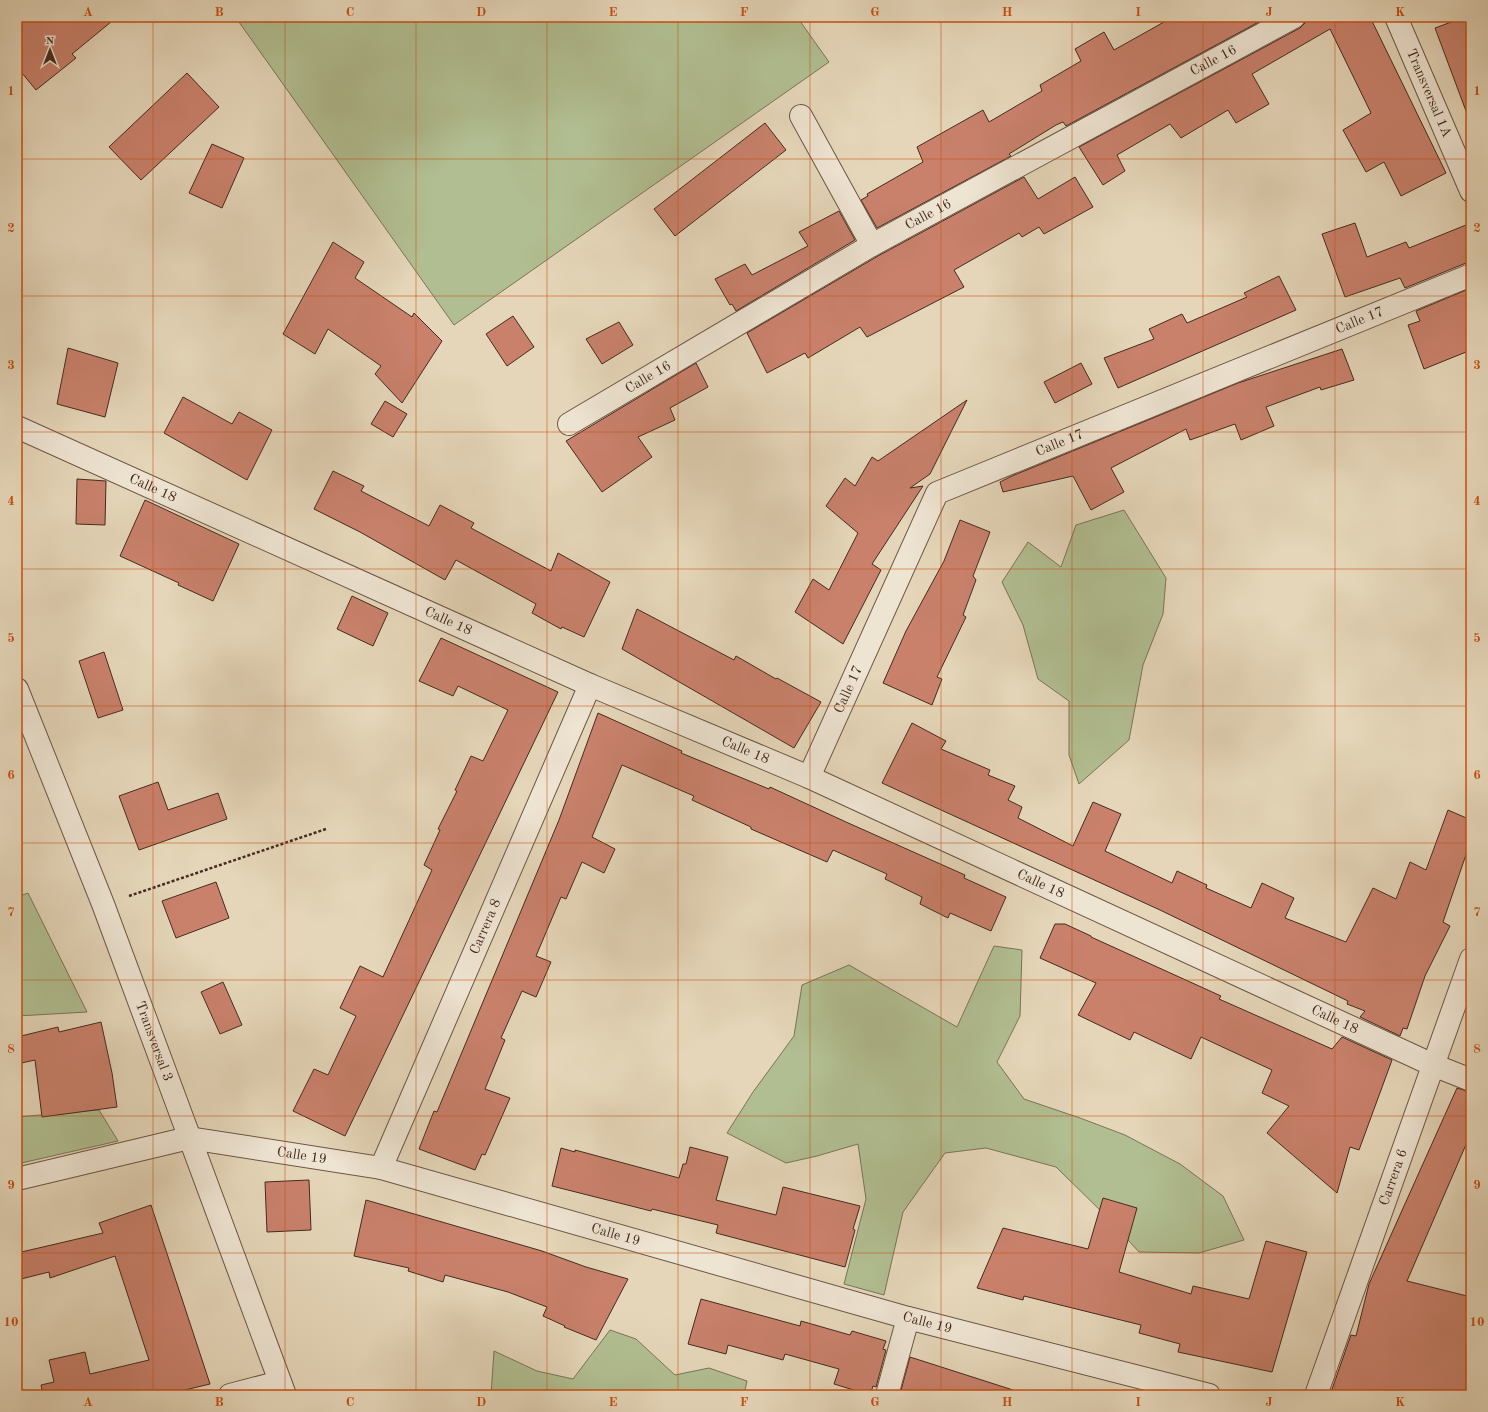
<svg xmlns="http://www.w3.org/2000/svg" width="1488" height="1412" viewBox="0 0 1488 1412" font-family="'Old Standard TT',serif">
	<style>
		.green { fill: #b1be91; stroke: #7b7458 }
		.building { fill: #c9816c; stroke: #452b1e }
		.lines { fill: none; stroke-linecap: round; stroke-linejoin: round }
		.minor-casing { stroke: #6d5645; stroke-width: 24 }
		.path { stroke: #452b1e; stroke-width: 2.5; stroke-dasharray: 3 2; stroke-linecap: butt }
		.minor { stroke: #eee4d2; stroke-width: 22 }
		.grid { fill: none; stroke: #c75010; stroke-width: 1; stroke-opacity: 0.55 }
		.labels { text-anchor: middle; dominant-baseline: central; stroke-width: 3; stroke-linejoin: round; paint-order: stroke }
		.street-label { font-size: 14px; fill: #452b1e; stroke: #eee4d2 }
		.neatline { fill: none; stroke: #c75010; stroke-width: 1.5 }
		.grid-label { font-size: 13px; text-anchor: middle; font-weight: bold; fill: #c75010 }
	</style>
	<rect width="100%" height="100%" fill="#e5d6b9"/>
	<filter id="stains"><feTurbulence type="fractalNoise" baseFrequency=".005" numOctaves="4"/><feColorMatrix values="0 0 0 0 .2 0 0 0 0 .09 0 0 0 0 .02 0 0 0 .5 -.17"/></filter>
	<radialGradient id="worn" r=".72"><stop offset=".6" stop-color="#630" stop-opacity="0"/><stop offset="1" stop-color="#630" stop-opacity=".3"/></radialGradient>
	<g class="green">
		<path d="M246 17H797L829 62 454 325 239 22Z"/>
		<path d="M1124 510 1166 578 1163 614 1143 665 1129 740 1079 784 1069 755V701L1038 679 1023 625 1002 582 1028 542 1061 567 1076 525Z"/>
		<path d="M28 893 87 1012 17 1016V897Z"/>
		<path d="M994 946 1022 950 1020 1016 997 1062 1024 1099 1080 1118 1125 1135 1180 1164 1223 1196 1244 1240 1199 1253 1139 1252 1106 1216 1056 1167 986 1148 945 1153 903 1212 884 1295 844 1284 866 1199 858 1144 817 1156 786 1163 727 1133 753 1092 794 1036 802 985 849 965 957 1027Z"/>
		<path d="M99 1110 118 1141 17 1164V1117Z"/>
		<path d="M610 1330 636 1339 675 1375 709 1368 747 1381 744 1395H491L494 1351 537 1371 573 1379Z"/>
	</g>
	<g class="building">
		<path d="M28 17H117L72 54 76 58 36 90 17 67V26Z"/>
		<path d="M1173 17H1268L1066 126 1063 122 1056 125 1009 154 1011 156 877 228 861 200 868 196 867 194 923 162 917 147 983 110 989 122 1042 91 1040 85 1081 61 1075 49 1104 32 1114 50Z"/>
		<path d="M1306 17H1370L1446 173 1401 196 1384 162 1366 172 1343 130 1371 113 1330 29 1252 74 1269 104 1236 123 1228 110 1181 138 1170 124 1117 155 1125 171 1103 185 1079 147 1300 28 1305 23Z"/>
		<path d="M1465 17H1471V118L1469 119 1435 28Z"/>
		<path d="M187 73 219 107 141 180 109 147Z"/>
		<path d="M765 123 786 150 675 236 654 209Z"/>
		<path d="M212 144 244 158 222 208 189 193Z"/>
		<path d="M1024 177 1038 199 1075 177 1093 207 1044 234 1039 227 1022 237 1019 233 954 270 964 287 867 337 860 327 808 358 805 353 767 373 747 333 878 256Z"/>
		<path d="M839 211 855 240 736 311 732 304 730 305 715 279 745 264 752 275 808 246 799 232Z"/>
		<path d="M1355 223 1367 257 1406 242 1409 248 1471 223V263H1466L1405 288 1400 278 1345 297 1322 234Z"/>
		<path d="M333 242 364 262 355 278 412 317 414 313 442 341 402 403 375 374 381 366 328 329 315 354 283 334Z"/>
		<path d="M1279 276 1296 310 1118 388 1104 358 1154 339 1149 329 1182 314 1187 323 1247 297 1244 293Z"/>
		<path d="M1471 288V350L1424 369 1408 325 1420 321 1416 311Z"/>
		<path d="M513 316 534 347 507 366 486 334Z"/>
		<path d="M619 322 633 345 602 364 586 339Z"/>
		<path d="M68 348 118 363 105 417 57 404Z"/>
		<path d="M1342 349 1354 380 1321 390 1320 387 1266 407 1274 426 1241 440 1235 424 1190 440 1186 429 1111 468 1124 492 1091 510 1073 476 1003 492 1000 482 1012 476 1238 383Z"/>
		<path d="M696 363 708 387 670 408 675 420 638 437 652 457 602 492 566 441Z"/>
		<path d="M1081 363 1092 384 1055 403 1044 382Z"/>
		<path d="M183 397 232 424 239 412 272 430 247 480 164 433Z"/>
		<path d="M967 400 930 474 910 488 923 486 872 564 881 570 843 644 795 612 813 579 829 590 858 533 826 506 845 478 855 486 872 457 878 461Z"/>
		<path d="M385 401 407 414 393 437 371 424Z"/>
		<path d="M333 471 364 486 361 491 429 526 440 505 474 523 471 528 551 571 558 553 610 582 584 637 562 627 561 629 532 613 536 604 456 560 445 580 360 532 314 509Z"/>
		<path d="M77 479 106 481 105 525 76 524Z"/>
		<path d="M145 500 239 544 213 601 178 585 179 583 120 556Z"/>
		<path d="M960 520 990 532 973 576 976 580 963 615 966 617 937 677 942 679 932 705 883 683 906 631 944 561Z"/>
		<path d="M352 596 388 613 373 646 337 629Z"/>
		<path d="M637 609 734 660 736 656 776 679 777 678 821 702 794 748 622 649Z"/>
		<path d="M441 638 558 692 345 1136 293 1111 314 1069 328 1075 356 1016 340 1008 360 966 383 977 432 870 424 865 440 830 438 829 457 791 455 790 471 756 483 761 508 710 458 686 453 696 419 681Z"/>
		<path d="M104 652 123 710 98 718 79 661Z"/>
		<path d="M598 713 682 751 681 753 769 789 770 787 846 822 965 875 964 878 1006 897 991 931 950 913 948 918 920 904 922 897 885 879 887 874 833 850 827 862 751 829V827L692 800 694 796 622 765 592 837 615 849 604 873 582 862 566 899 561 897 536 956 551 962 536 997 522 991 501 1038 505 1040 485 1089 510 1098 485 1155 482 1154 475 1170 419 1149 434 1111 437 1112 559 820Z"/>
		<path d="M912 723 946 741 941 749 990 770 988 775 1015 786 1008 800 1022 807 1018 818 1073 846 1093 802 1121 814 1105 851 1172 883 1177 871 1207 885 1206 888 1251 908 1262 883 1294 898 1285 918 1346 942 1373 888 1396 899 1410 862 1426 870 1448 810 1471 820V840L1443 922 1450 926 1425 976 1407 1029 1403 1028 1400 1036 1360 1017 1365 1011 1347 1004 1348 1001 1160 910 882 783Z"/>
		<path d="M158 782 168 810 218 793 227 819 139 850 119 796Z"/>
		<path d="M216 882 229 918 176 938 162 901Z"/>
		<path d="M1055 924H1065L1091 936V937L1221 996 1219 999 1332 1049 1342 1037 1392 1060 1359 1150 1350 1147 1337 1193 1267 1133 1289 1106 1262 1093 1272 1070 1201 1037 1191 1059 1134 1032 1130 1040 1078 1015 1096 983 1040 958Z"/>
		<path d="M223 982 242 1025 220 1034 201 992Z"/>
		<path d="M101 1022 112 1073 117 1107 42 1117 35 1060 17 1064V1037L58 1027 59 1032Z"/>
		<path d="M1457 1088 1471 1092V1133L1407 1281 1471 1297V1395H1330L1351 1335 1356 1336 1369 1284Z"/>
		<path d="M690 1147 728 1157 716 1200 776 1215 783 1187 860 1206 853 1229 855 1230 845 1267 716 1233 718 1225 652 1209 651 1211 552 1186 561 1148 575 1152V1150L679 1178 683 1164H686Z"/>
		<path d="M309 1180 311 1230 267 1232 265 1182Z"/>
		<path d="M1103 1198 1137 1208 1119 1272 1191 1294 1193 1286 1249 1299 1266 1241 1307 1252 1272 1372 1178 1352 1180 1344 1139 1333 1141 1325 1024 1296 1023 1300 977 1288 1003 1228 1088 1249Z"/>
		<path d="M366 1200 542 1251 586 1267 628 1279 596 1340 564 1327 565 1326 543 1316 547 1307 508 1292 445 1275 443 1282 408 1271 409 1268 354 1256Z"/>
		<path d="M151 1205 210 1384 164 1395H43L41 1385 54 1382 49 1360 85 1352 90 1374 149 1360 115 1256 50 1278 49 1272 17 1280V1253L103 1233 99 1223Z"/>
		<path d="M701 1299 800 1326 801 1321 850 1335 852 1331 886 1341 883 1349 886 1350 876 1387 873 1386 870 1395 834 1384 839 1369 785 1354 783 1360 728 1345 726 1354 688 1344Z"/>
		<path d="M910 1357 1013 1390 1012 1395 900 1394Z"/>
	</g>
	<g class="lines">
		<defs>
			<g id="minor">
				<path id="s1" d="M1396 17 1471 191"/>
				<path d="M801 116 872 245"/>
				<path id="s2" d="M569 424 872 245 1294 17"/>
				<path id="s3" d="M17 427 590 685 809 777 1433 1065 1471 1080"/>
				<path id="s4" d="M17 689 103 904 285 1395"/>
				<path id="s5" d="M809 777 937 493 1471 275"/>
				<path id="s6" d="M381 1168 590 685"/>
				<path id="s7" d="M17 1179 189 1138 381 1168 908 1318 1209 1395"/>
				<path d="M230 1395 280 1382"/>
				<path d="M887 1395 908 1318"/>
				<path id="s8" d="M1316 1395 1471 959"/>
			</g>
		</defs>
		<use href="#minor" class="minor-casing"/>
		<path class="path" d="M129 896 326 829"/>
		<use href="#minor" class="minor"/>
	</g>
	<path class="grid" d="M153 17V1395M285 17V1395M416 17V1395M547 17V1395M678 17V1395M810 17V1395M941 17V1395M1072 17V1395M1203 17V1395M1335 17V1395M17 159H1471M17 296H1471M17 432H1471M17 569H1471M17 706H1471M17 843H1471M17 980H1471M17 1116H1471M17 1253H1471"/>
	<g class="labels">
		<g class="street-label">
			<text stroke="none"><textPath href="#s2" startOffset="740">Calle 16</textPath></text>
			<text stroke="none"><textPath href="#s1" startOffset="83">Transversal 1A</textPath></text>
			<text stroke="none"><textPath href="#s2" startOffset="416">Calle 16</textPath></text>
			<text stroke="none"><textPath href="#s5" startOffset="768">Calle 17</textPath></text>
			<text stroke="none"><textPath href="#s2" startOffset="92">Calle 16</textPath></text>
			<text stroke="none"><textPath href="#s5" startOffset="444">Calle 17</textPath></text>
			<text stroke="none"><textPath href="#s3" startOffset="149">Calle 18</textPath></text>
			<text stroke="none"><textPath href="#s3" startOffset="473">Calle 18</textPath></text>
			<text stroke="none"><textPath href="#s5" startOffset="96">Calle 17</textPath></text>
			<text stroke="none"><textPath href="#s3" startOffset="797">Calle 18</textPath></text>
			<text stroke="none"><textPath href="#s3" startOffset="1121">Calle 18</textPath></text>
			<text stroke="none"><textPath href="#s6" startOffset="263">Carrera 8</textPath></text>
			<text stroke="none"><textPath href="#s3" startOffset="1445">Calle 18</textPath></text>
			<text stroke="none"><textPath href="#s4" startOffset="378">Transversal 3</textPath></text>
			<text stroke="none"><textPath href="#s7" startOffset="291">Calle 19</textPath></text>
			<text stroke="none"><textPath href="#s8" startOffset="231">Carrera 6</textPath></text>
			<text stroke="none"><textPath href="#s7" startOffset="615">Calle 19</textPath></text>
			<text stroke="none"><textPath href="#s7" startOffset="939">Calle 19</textPath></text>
		</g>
	</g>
	<rect width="1488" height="1412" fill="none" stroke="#e5d6b9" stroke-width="44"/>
	<g transform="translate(50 50)" stroke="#eee4d2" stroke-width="3" paint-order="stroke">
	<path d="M0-3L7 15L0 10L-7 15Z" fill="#452b1e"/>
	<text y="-6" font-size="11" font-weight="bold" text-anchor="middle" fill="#452b1e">N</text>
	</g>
	<rect x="22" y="22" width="1444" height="1368" class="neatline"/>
	<g class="grid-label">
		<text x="88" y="16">A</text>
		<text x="219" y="16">B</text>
		<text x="350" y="16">C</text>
		<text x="481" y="16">D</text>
		<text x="613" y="16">E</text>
		<text x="744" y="16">F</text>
		<text x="875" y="16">G</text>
		<text x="1007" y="16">H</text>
		<text x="1138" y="16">I</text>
		<text x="1269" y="16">J</text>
		<text x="1400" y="16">K</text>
		<text x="11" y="95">1</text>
		<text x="1477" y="95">1</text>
		<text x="11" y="232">2</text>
		<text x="1477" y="232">2</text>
		<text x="11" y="369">3</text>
		<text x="1477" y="369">3</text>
		<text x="11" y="505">4</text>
		<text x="1477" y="505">4</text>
		<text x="11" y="642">5</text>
		<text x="1477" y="642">5</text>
		<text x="11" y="779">6</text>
		<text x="1477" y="779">6</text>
		<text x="11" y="916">7</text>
		<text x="1477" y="916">7</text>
		<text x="11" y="1053">8</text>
		<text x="1477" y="1053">8</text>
		<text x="11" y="1189">9</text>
		<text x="1477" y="1189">9</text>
		<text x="11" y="1326">10</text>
		<text x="1477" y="1326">10</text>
		<text x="88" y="1406">A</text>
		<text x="219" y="1406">B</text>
		<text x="350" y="1406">C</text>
		<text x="481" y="1406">D</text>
		<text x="613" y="1406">E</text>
		<text x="744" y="1406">F</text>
		<text x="875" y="1406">G</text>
		<text x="1007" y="1406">H</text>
		<text x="1138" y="1406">I</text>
		<text x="1269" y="1406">J</text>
		<text x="1400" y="1406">K</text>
	</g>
	<rect width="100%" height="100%" filter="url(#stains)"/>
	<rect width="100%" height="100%" fill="url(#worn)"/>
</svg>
